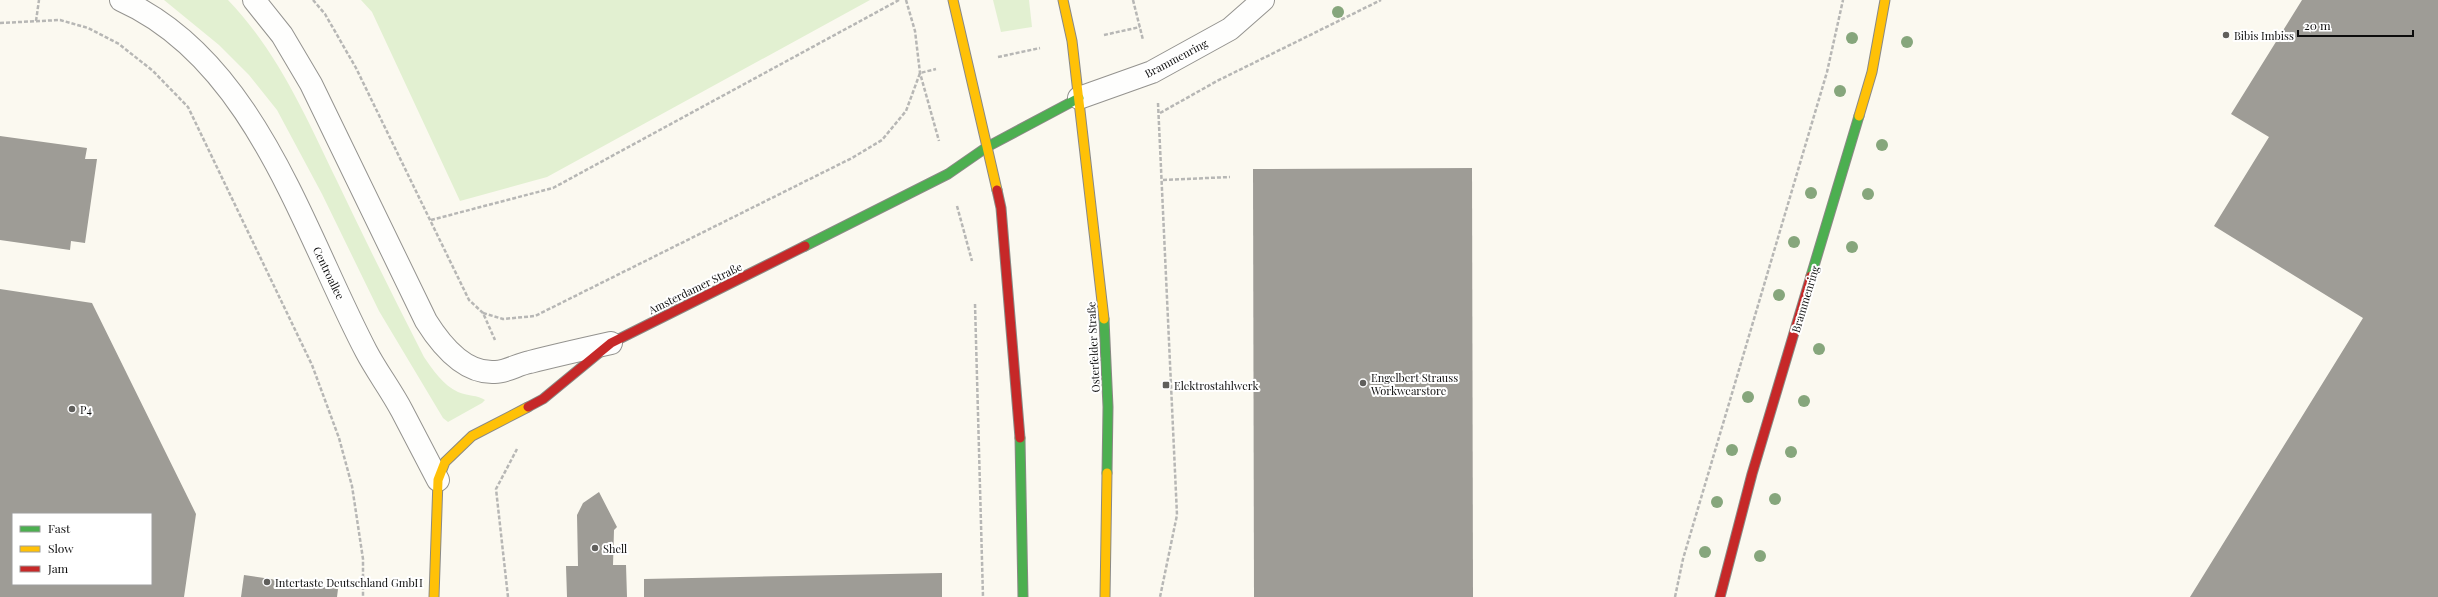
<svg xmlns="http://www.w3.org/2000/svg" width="2438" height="597" viewBox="0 0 2438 597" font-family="'Playfair Display',serif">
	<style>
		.green { fill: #e2f0d1 }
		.building { fill: #9e9c96; fill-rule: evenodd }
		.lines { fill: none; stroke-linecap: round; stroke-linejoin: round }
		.street-casing { stroke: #94938f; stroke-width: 24 }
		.fast-casing { stroke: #8a8985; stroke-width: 11 }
		.slow-casing { stroke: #8a8985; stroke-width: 11 }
		.jam-casing { stroke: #8a8985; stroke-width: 11 }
		.path { stroke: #b7b7b5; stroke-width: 2.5; stroke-dasharray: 4 2; stroke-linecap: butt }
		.street { stroke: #fefefd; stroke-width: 22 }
		.fast { stroke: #4caf50; stroke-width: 9 }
		.slow { stroke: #ffc107; stroke-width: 9 }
		.jam { stroke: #c62828; stroke-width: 9 }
		.tree { fill: #86a67c }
		.poi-dot { fill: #605f5c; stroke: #fff; stroke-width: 1.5 }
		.labels { text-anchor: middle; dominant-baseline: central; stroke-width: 4; stroke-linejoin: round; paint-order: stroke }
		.poi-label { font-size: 11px; fill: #0c0c0c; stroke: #fff; text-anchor: start }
		.street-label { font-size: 11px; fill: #0c0c0c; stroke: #fff }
	</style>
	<rect width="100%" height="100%" fill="#fbf9f0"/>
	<g class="green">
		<path d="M164 0H228C278 52 306 117 337 181 365 240 394 298 424 357 433 370 443 385 458 392 467 396 478 395 485 400L482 403 448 422 443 418 379 311 322 194 277 110 249 75 219 45Z"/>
		<path d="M361 0H870L547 177 460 201 372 12Z"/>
		<path d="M993 0H1029L1032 27 1001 32Z"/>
	</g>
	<g class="building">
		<path d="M2302 0H2438V597H2190L2363 318 2214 226 2269 137 2231 114Z"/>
		<path d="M0 136 87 148 85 159H97L85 243 71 241 70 250 0 240Z"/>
		<path d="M1472 168 1473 597H1254L1253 169Z"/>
		<path d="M0 289 92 303 196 514 184 597H0ZM13 514H151V584H13Z"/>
		<path d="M599 492 617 527 614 530 613 565H626L627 597H567L566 566H578L577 515 583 503Z"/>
		<path d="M942 573V597H644V579Z"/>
		<path d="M244 575 338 589 337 597H241Z"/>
	</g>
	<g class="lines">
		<defs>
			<g id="street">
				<path d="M121 0C255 60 303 231 366 351 377 372 391 390 402 411 414 434 426 457 438 480"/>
				<path d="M254 0 282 35 311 84 426 321C441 345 464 374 495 372 507 372 518 364 530 362 557 355 584 349 611 343"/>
				<path d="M1079 98 1152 72 1230 29 1263 0"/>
			</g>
			<g id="fast">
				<path d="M805 246 948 174 987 147 1079 98"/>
				<path d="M1811 276 1859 116"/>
				<path d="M1104 319 1108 407 1107 473"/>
				<path d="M1020 438 1023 597"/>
			</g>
			<g id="slow">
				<path d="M953 0 997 190"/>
				<path d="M1063 0 1072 41 1104 319"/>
				<path d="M1859 116 1872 72 1885 0"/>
				<path d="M434 597 438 480 445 462 472 436 528 407"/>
				<path d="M1105 597 1107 473"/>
			</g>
			<g id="jam">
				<path d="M997 190 1001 208 1020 438"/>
				<path d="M528 407 543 399 611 343 805 246"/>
				<path d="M1720 597 1752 474 1811 276"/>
			</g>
		</defs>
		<use href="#street" class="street-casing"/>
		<use href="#fast" class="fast-casing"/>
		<use href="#slow" class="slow-casing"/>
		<use href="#jam" class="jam-casing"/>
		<g class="path">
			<path d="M313 0 325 14 356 68 469 300 483 313 495 340"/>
			<path d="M906 0 915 31 920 73 939 141"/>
			<path d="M1133 0 1143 40"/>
			<path d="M36 21 39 0"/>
			<path d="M0 23 60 20 88 28 119 44 153 71 188 107 312 365 339 438 352 486 363 559V597"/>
			<path d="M1104 35 1140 27"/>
			<path d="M998 57 1040 48"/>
			<path d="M1158 103 1177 515 1160 597"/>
			<path d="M1160 113 1217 81 1381 0"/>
			<path d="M1163 180 1230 177"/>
			<path d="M957 206 972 261"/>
			<path d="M431 220 553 188 899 0"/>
			<path d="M975 304 983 597"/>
			<path d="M483 313 503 319 535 316 852 158 882 140 906 111 920 73 936 69"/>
			<path d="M508 597 496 489 517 449"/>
			<path d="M1675 597 1683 559 1827 72 1843 0"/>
		</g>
		<use href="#street" class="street"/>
		<use href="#fast" class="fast"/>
		<use href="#slow" class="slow"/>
		<use href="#jam" class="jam"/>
	</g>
	<g class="tree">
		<circle cx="1338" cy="12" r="6"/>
		<circle cx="1852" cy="38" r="6"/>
		<circle cx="1907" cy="42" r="6"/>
		<circle cx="1840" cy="91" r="6"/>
		<circle cx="1882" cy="145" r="6"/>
		<circle cx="1811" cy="193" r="6"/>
		<circle cx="1868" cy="194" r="6"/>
		<circle cx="1794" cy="242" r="6"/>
		<circle cx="1852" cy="247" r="6"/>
		<circle cx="1779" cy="295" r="6"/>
		<circle cx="1819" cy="349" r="6"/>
		<circle cx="1748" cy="397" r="6"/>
		<circle cx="1804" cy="401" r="6"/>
		<circle cx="1732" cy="450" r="6"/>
		<circle cx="1791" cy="452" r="6"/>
		<circle cx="1775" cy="499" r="6"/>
		<circle cx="1717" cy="502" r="6"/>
		<circle cx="1705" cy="552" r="6"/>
		<circle cx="1760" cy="556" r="6"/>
	</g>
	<g class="poi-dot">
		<circle cx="2226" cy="35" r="4"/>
		<circle cx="1363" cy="383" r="4"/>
		<rect x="1162" y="381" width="8" height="8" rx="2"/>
		<circle cx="72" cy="409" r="4"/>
		<circle cx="595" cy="548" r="4"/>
		<circle cx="267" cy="582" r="4"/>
	</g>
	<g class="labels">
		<g class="poi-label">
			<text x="2234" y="35">Bibis Imbiss</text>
			<text x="1371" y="377">Engelbert Strauss<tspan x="1371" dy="13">Workwearstore</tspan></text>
			<text x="1174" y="385">Elektrostahlwerk</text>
			<text x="80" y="409">P4</text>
			<text x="603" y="548">Shell</text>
			<text x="275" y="582">Intertaste Deutschland GmbH</text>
		</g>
		<g class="street-label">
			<text transform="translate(1176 58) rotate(-28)">Brammenring</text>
			<text transform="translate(329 273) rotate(64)">Centroallee</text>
			<text transform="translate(695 288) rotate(-26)">Amsterdamer Straße</text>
			<text transform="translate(1805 299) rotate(-73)">Brammenring</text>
			<text transform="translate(1093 347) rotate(-93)">Osterfelder Straße</text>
		</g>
	</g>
	<rect x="12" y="513" width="140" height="72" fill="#ffffff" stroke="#9e9e9e"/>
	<rect x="20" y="526" width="20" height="6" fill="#4caf50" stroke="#9e9e9e"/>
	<text x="48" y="533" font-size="12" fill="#0c0c0c">Fast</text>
	<rect x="20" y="546" width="20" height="6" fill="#ffc107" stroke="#9e9e9e"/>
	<text x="48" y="553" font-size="12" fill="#0c0c0c">Slow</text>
	<rect x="20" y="566" width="20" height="6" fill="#c62828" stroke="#9e9e9e"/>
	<text x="48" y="573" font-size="12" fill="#0c0c0c">Jam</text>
	<path d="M2298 30v6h115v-6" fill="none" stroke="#0c0c0c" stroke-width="2"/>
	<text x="2304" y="30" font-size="12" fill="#0c0c0c" stroke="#ffffff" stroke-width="3" paint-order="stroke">20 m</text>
</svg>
